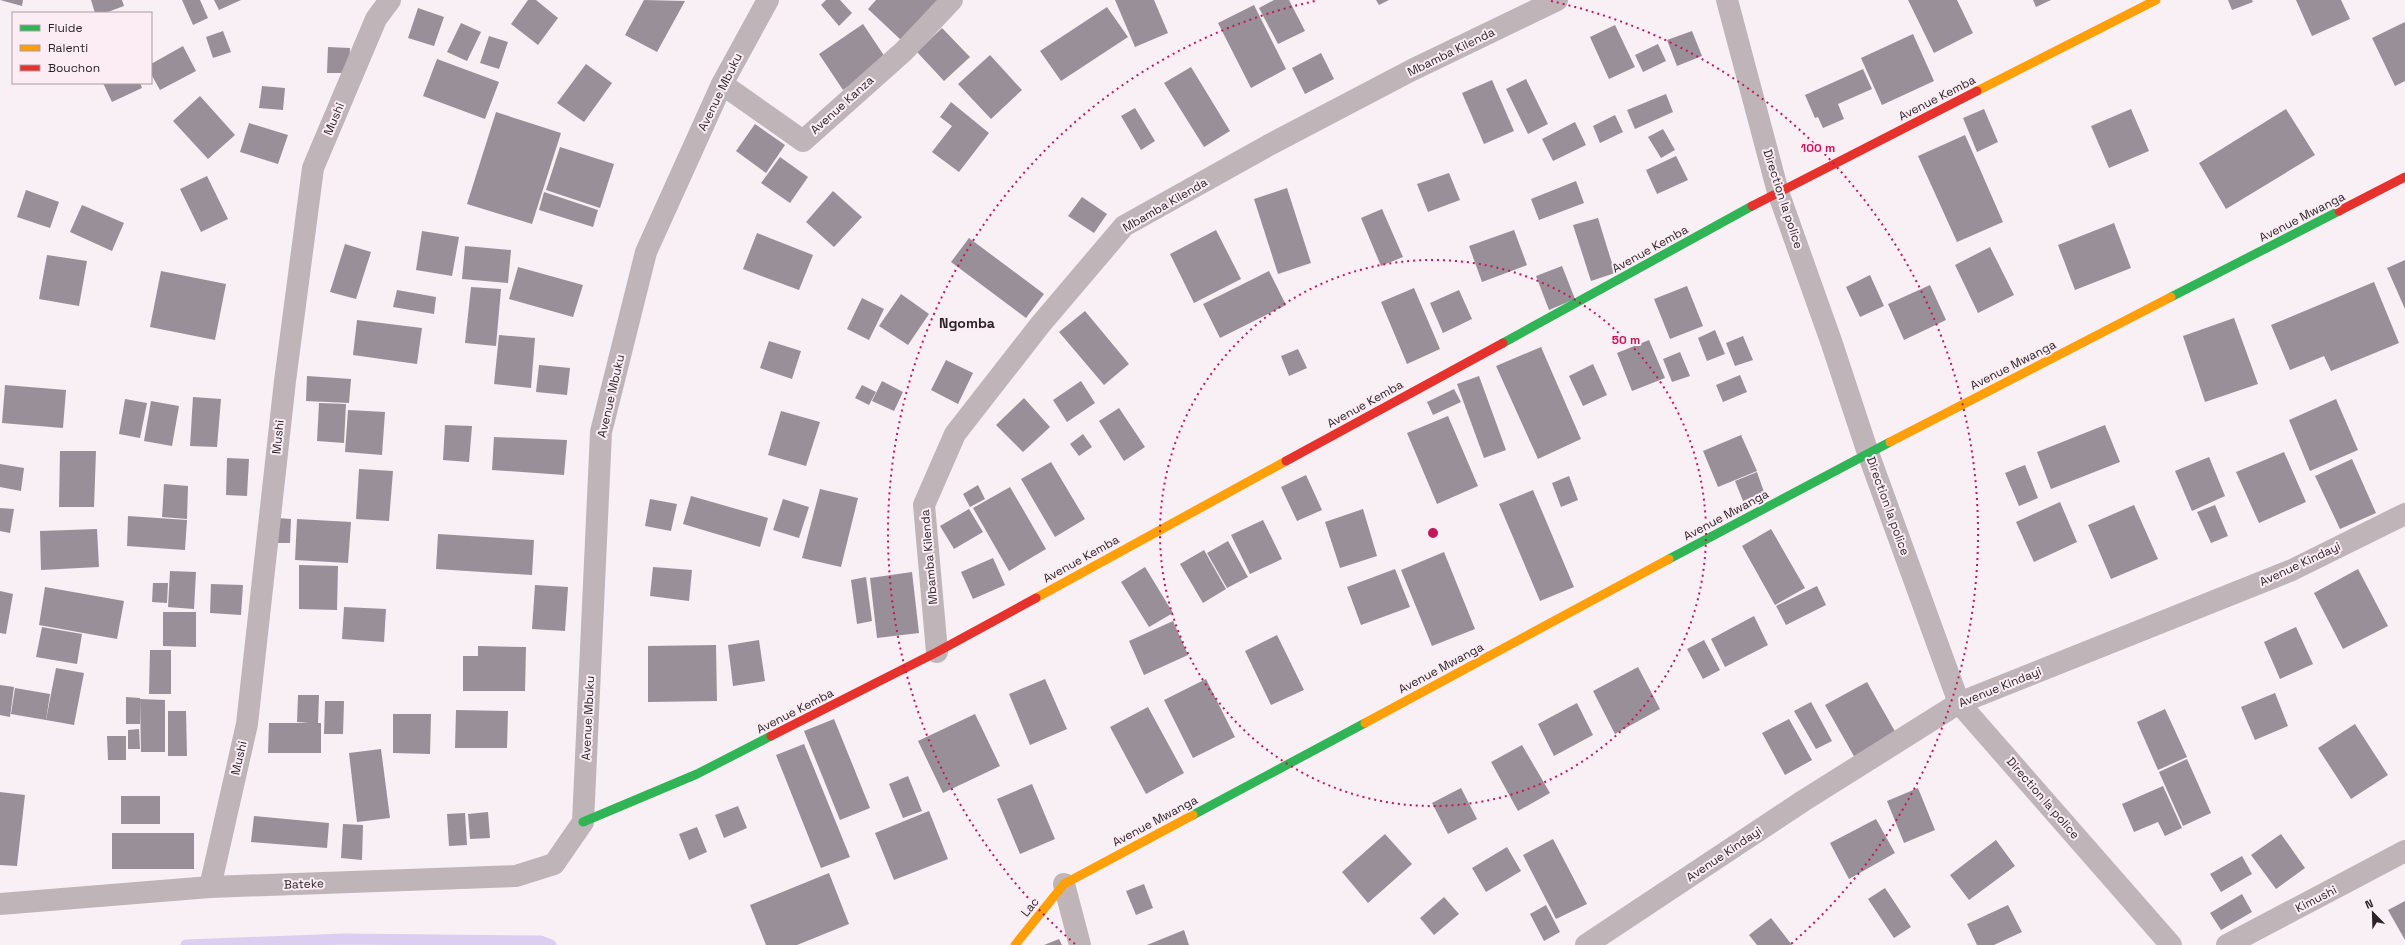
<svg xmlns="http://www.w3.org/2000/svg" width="2405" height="945" viewBox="0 0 2405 945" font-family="'Space Grotesk',sans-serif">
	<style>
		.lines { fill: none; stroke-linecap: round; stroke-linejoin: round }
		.stream { stroke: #dbcef0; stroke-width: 11 }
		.building { fill: #998f99 }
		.street { stroke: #bfb5b9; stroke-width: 22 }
		.fast { stroke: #30b455; stroke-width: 9 }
		.slow { stroke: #ff9f0a; stroke-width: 9 }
		.jam { stroke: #e5322d; stroke-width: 9 }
		.ring { fill: none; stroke: #c2185b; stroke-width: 2; stroke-dasharray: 2 4 }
		.labels { text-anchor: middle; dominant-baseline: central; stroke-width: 4; stroke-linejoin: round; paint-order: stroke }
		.street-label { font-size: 12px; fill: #2a2427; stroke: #fcedf5 }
		.quarter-label { font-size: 14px; font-weight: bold; fill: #2a2427; stroke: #fcedf5 }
		.centre { fill: #c2185b; stroke: #fcedf5; stroke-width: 2 }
		.ring-label { font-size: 12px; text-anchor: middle; font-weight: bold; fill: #c2185b; stroke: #fcedf5; stroke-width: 4; stroke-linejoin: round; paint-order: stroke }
	</style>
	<rect width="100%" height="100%" fill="#f8f0f5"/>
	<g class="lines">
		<path class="stream" d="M186 945 344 939 541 941 551 945"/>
	</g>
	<g class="building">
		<path d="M0 0H23L22 6Z"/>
		<path d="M91 0H122L124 6 105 13H95Z"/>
		<path d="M182 0H200L208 18 193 25Z"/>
		<path d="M214 0H241L219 10Z"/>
		<path d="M528 0H536L558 18 538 45 511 24Z"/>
		<path d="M644 0 685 1 657 52 625 35Z"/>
		<path d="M826 0H840L852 13 839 26 821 5Z"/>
		<path d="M876 0H941L902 41 868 9Z"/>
		<path d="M1115 0H1154L1168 33 1135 47Z"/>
		<path d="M1274 0H1289L1305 31 1278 44 1259 8Z"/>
		<path d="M1376 0H1389L1379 5Z"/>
		<path d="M1908 0H1957L1973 33 1934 53Z"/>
		<path d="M2033 0H2051L2036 7Z"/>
		<path d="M2228 0H2252L2253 2 2232 10Z"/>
		<path d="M2296 0H2341L2350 19 2312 36Z"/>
		<path d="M1254 5 1286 69 1251 88 1218 23Z"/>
		<path d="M1107 7 1128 37 1061 81 1040 51Z"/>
		<path d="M418 8 444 17 434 46 408 38Z"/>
		<path d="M2405 22V81L2395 86 2372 38Z"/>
		<path d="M461 23 481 32 467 61 447 52Z"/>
		<path d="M863 24 887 60 843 90 819 54Z"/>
		<path d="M1615 25 1635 67 1609 79 1590 37Z"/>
		<path d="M942 28 970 57 944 81 917 52Z"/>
		<path d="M223 31 231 52 213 58 206 37Z"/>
		<path d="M1692 31 1702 56 1677 66 1667 40Z"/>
		<path d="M1913 34 1934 81 1882 105 1861 58Z"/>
		<path d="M489 36 508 42 499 69 480 63Z"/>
		<path d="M1658 44 1666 61 1643 72 1635 55Z"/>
		<path d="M183 46 196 71 160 90 151 74V64Z"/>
		<path d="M328 47 350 48 349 73H327Z"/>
		<path d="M1321 53 1334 79 1305 94 1292 68Z"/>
		<path d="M990 55 1022 90 991 119 958 84Z"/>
		<path d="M437 59 499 82 485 119 423 96Z"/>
		<path d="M586 64 612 83 584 122 557 103Z"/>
		<path d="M1191 67 1230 131 1204 147 1164 83Z"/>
		<path d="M1863 69 1872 89 1838 104 1844 119 1823 128 1818 117 1815 118 1805 95Z"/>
		<path d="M1526 79 1548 124 1528 134 1506 89Z"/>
		<path d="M1492 80 1514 131 1484 144 1462 93Z"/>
		<path d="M103 83H140L142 88 112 102Z"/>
		<path d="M262 86 285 88 283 110 259 108Z"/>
		<path d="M1666 94 1673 112 1635 129 1627 110Z"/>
		<path d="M200 96 235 135 208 159 173 121Z"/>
		<path d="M951 102 989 133 959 172 932 152 952 126 940 117Z"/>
		<path d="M1135 108 1155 141 1141 150 1121 116Z"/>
		<path d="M1984 109 1998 142 1977 152 1963 118Z"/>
		<path d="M2131 109 2149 151 2109 168 2091 126Z"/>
		<path d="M2286 109 2315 155 2226 209 2199 163Z"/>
		<path d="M496 112 561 133 532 224 467 204Z"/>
		<path d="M1615 115 1623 132 1600 143 1593 126Z"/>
		<path d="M1575 122 1586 145 1553 161 1542 139Z"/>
		<path d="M249 123 288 135 278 164 240 152Z"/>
		<path d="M755 124 785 145 766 173 736 151Z"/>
		<path d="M1663 129 1675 150 1661 158 1648 137Z"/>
		<path d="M1965 135 2003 222 1957 242 1918 156Z"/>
		<path d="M560 147 614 164 600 208 546 190Z"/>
		<path d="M1676 156 1688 180 1657 194 1646 170Z"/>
		<path d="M780 157 808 177 790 203 761 183Z"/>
		<path d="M1449 173 1460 200 1428 212 1417 184Z"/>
		<path d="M207 176 228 219 201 232 180 189Z"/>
		<path d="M1576 181 1584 203 1539 220 1531 199Z"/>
		<path d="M1287 188 1311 263 1278 274 1254 199Z"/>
		<path d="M26 190 59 202 50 228 17 217Z"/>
		<path d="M833 191 862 217 834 247 806 222Z"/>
		<path d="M544 192 598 210 593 227 539 210Z"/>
		<path d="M1082 197 1107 214 1094 233 1068 216Z"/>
		<path d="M82 205 124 223 112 251 70 232Z"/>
		<path d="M1382 209 1403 257 1381 266 1361 218Z"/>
		<path d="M1598 218 1615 273 1591 281 1573 225Z"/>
		<path d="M2114 223 2131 268 2075 290 2058 245Z"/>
		<path d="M1216 230 1241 279 1194 303 1170 254Z"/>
		<path d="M1514 230 1527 265 1482 282 1469 246Z"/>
		<path d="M422 231 459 237 452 276 416 270Z"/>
		<path d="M757 233 813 255 799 290 743 269Z"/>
		<path d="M969 238 1044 294 1026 318 951 262Z"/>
		<path d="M345 244 371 252 356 299 330 292Z"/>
		<path d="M465 246 511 250 508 283 462 279Z"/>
		<path d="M1990 247 2014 295 1978 313 1955 265Z"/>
		<path d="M47 255 87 261 79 306 39 299Z"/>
		<path d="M2405 260V309L2387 268Z"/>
		<path d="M1562 266 1575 299 1549 310 1536 276Z"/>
		<path d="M518 267 583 285 573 317 509 299Z"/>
		<path d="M161 271 226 284 215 340 150 327Z"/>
		<path d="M1269 271 1286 305 1220 338 1203 304Z"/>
		<path d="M1870 275 1884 306 1860 317 1846 287Z"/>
		<path d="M2374 282 2399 343 2331 371 2324 356 2290 370 2271 325Z"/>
		<path d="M1930 285 1946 320 1904 340 1888 304Z"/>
		<path d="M1687 286 1703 326 1670 339 1654 299Z"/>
		<path d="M471 287 501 289 496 346 465 343Z"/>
		<path d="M1414 288 1440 349 1407 364 1381 302Z"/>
		<path d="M397 290 436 297 434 314 393 307Z"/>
		<path d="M1459 290 1472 319 1443 333 1430 303Z"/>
		<path d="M901 294 929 314 908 345 879 326Z"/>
		<path d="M862 298 884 309 869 340 847 329Z"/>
		<path d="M1085 311 1129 364 1104 385 1059 332Z"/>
		<path d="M2234 318 2258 384 2205 402 2183 336Z"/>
		<path d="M357 320 422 328 417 364 353 355Z"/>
		<path d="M1715 330 1725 354 1707 361 1698 338Z"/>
		<path d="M499 335 535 338 531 388 494 384Z"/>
		<path d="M1743 336 1753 360 1735 366 1726 343Z"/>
		<path d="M1649 340 1665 378 1632 391 1617 353Z"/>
		<path d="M769 341 801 351 792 379 760 368Z"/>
		<path d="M1541 347 1581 439 1538 459 1496 366Z"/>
		<path d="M1298 349 1307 368 1289 376 1281 356Z"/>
		<path d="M1680 352 1690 376 1672 382 1663 359Z"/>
		<path d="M946 360 973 373 958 404 931 390Z"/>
		<path d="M1593 364 1607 395 1583 406 1569 376Z"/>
		<path d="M539 365 570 368 567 395 536 392Z"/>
		<path d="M1740 375 1747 392 1723 402 1716 385Z"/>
		<path d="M307 376 351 379 349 403 306 401Z"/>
		<path d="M1479 376 1506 450 1484 458 1457 384Z"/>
		<path d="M882 381 903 392 894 411 872 401Z"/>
		<path d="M1081 381 1095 403 1067 422 1053 400Z"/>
		<path d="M5 385 66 390 63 428 2 423Z"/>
		<path d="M862 385 876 392 869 405 855 398Z"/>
		<path d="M1454 389 1461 402 1433 415 1427 402Z"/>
		<path d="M193 397 221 399 217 447 190 446Z"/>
		<path d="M1024 398 1050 427 1023 452 996 425Z"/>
		<path d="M125 399 147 403 140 438 119 434Z"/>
		<path d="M2336 399 2358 450 2310 471 2289 420Z"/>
		<path d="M151 401 179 406 172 446 144 441Z"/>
		<path d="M319 403 346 404 344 443 317 441Z"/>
		<path d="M1119 408 1145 447 1124 461 1099 421Z"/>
		<path d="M348 410 385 412 382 455 345 452Z"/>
		<path d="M781 411 820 422 806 466 768 455Z"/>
		<path d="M1448 416 1478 486 1437 504 1407 433Z"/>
		<path d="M445 425 472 426 469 462 443 460Z"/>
		<path d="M2105 425 2120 462 2051 489 2037 452Z"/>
		<path d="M1083 434 1092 447 1079 456 1070 444Z"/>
		<path d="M1741 435 1757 471 1718 487 1703 451Z"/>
		<path d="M494 437 567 440 564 475 492 470Z"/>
		<path d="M60 451H96L94 507H59Z"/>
		<path d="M2284 452 2306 502 2259 523 2236 472Z"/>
		<path d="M2209 457 2225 496 2192 511 2175 471Z"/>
		<path d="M227 458 249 459 247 496 226 495Z"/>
		<path d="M2352 459 2376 513 2340 529 2315 476Z"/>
		<path d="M1051 462 1085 519 1055 537 1021 479Z"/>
		<path d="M0 464 24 468 21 491 0 487Z"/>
		<path d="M2025 465 2038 498 2019 506 2005 473Z"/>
		<path d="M359 469 393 471 389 521 356 519Z"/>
		<path d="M1757 472 1764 492 1743 501 1735 481Z"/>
		<path d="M1306 475 1322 510 1297 521 1281 487Z"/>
		<path d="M1569 476 1578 500 1561 507 1552 483Z"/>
		<path d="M164 484 188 486 187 519 162 517Z"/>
		<path d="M978 485 985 499 970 507 963 494Z"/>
		<path d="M1010 487 1046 549 1009 571 973 508Z"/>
		<path d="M820 489 858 498 841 567 802 558Z"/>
		<path d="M1533 490 1574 587 1540 601 1499 504Z"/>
		<path d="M691 496 768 518 760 547 683 524Z"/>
		<path d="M650 499 677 504 671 531 645 526Z"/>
		<path d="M783 499 809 507 799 538 773 530Z"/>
		<path d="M2060 502 2077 542 2034 562 2016 522Z"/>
		<path d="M2134 505 2158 559 2111 579 2088 525Z"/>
		<path d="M2215 505 2228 536 2211 543 2197 512Z"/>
		<path d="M0 508 14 509 10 533 0 531Z"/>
		<path d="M969 509 983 532 954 549 940 526Z"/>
		<path d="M1363 509 1377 556 1340 568 1325 522Z"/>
		<path d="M128 516 187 520 185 550 127 546Z"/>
		<path d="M278 518 291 519 290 543H278Z"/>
		<path d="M297 519 351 522 348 563 295 560Z"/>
		<path d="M1263 520 1282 559 1250 574 1231 535Z"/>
		<path d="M97 529 99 567 41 570 40 531Z"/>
		<path d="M1771 529 1805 588 1775 605 1742 546Z"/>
		<path d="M438 534 534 540 532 575 436 569Z"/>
		<path d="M1228 541 1248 577 1227 588 1207 553Z"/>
		<path d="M1204 550 1226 589 1203 603 1180 564Z"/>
		<path d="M1444 552 1475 629 1432 646 1401 570Z"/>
		<path d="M993 558 1005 585 973 599 961 572Z"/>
		<path d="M299 565 338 566 337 610 299 609Z"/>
		<path d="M653 567 692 570 689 601 650 596Z"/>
		<path d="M1145 567 1173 613 1149 627 1121 582Z"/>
		<path d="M1395 569 1410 607 1361 625 1347 587Z"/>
		<path d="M2358 569 2388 626 2343 649 2314 593Z"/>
		<path d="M170 571 196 572 194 609 168 607Z"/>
		<path d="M912 572 919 633 877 638 870 578Z"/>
		<path d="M866 577 872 621 857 624 851 580Z"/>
		<path d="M153 583H168L167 603 152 602Z"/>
		<path d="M211 584 243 585 241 615 210 613Z"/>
		<path d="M535 585 568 587 565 631 532 629Z"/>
		<path d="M1817 586 1826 605 1786 625 1776 606Z"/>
		<path d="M45 587 124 601 117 639 39 625Z"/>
		<path d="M0 591 13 594 6 634 0 633Z"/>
		<path d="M344 607 386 609 384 642 342 639Z"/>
		<path d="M163 612H196V647L163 646Z"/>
		<path d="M1754 616 1768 645 1725 667 1711 639Z"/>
		<path d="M1173 621 1188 655 1144 675 1129 641Z"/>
		<path d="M42 627 82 634 77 664 36 657Z"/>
		<path d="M2296 627 2313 664 2280 679 2264 642Z"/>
		<path d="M1277 635 1304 690 1271 705 1245 651Z"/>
		<path d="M759 640 765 681 733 686 728 645Z"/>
		<path d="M1704 640 1720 670 1703 679 1687 649Z"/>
		<path d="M716 645 717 701 648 702V646Z"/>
		<path d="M478 646 526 647 525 691H463V656H478Z"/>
		<path d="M150 650H171V694H149Z"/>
		<path d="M1638 667 1660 709 1615 734 1593 691Z"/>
		<path d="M56 668 84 673 74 725 46 720Z"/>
		<path d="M1045 679 1067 729 1030 745 1009 694Z"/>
		<path d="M1206 679 1235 737 1193 758 1164 700Z"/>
		<path d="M1867 682 1897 735 1855 758 1825 705Z"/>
		<path d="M0 685 14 687 10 717 0 715Z"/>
		<path d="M15 688 50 694 46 720 11 714Z"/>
		<path d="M2275 693 2288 726 2255 740 2241 707Z"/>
		<path d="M298 695H319L318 723H321V753H268L269 723H309L297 722Z"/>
		<path d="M126 697 140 698V724H126Z"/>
		<path d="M140 699 165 700V752H141Z"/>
		<path d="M325 701H344L343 734H324Z"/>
		<path d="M1811 702 1832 741 1816 749 1794 711Z"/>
		<path d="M1577 703 1593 735 1554 756 1538 724Z"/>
		<path d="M1148 707 1184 773 1146 794 1110 727Z"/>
		<path d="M2165 709 2187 757 2158 770 2137 722Z"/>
		<path d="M456 710 508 711 507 748H455Z"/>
		<path d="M168 711H186L187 756H168Z"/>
		<path d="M393 714H431L430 754 393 753Z"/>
		<path d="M975 714 1000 766 943 793 918 741Z"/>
		<path d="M834 719 870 808 840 820 804 731Z"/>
		<path d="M1789 719 1812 760 1785 775 1762 733Z"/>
		<path d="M2355 724 2388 775 2351 799 2318 748Z"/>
		<path d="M139 729 140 749H128V730Z"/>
		<path d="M107 736H126V760H108Z"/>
		<path d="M804 744 850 857 821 868 776 755Z"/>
		<path d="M1522 745 1550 793 1518 811 1491 762Z"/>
		<path d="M381 749 390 818 357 822 349 753Z"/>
		<path d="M2187 759 2211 813 2183 826 2159 772Z"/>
		<path d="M908 776 922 811 903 818 889 784Z"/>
		<path d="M1032 784 1055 839 1020 854 997 799Z"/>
		<path d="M2163 786 2182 828 2165 836 2158 822 2134 832 2122 804Z"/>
		<path d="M1461 788 1477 819 1448 834 1432 803Z"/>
		<path d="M1918 788 1935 830 1904 843 1887 801Z"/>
		<path d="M0 792 25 795 17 866 0 865Z"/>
		<rect x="121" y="796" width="39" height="28"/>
		<path d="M738 806 747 828 724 838 715 815Z"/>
		<path d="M929 811 948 859 894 880 875 833Z"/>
		<path d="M488 812 490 838 470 839 468 814Z"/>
		<path d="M465 813 467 845 449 846 447 814Z"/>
		<path d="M254 816 329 823 327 848 251 842Z"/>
		<path d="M1876 819 1895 853 1849 879 1830 843Z"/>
		<path d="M343 824 363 825 362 860 341 858Z"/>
		<path d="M697 827 707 852 689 860 679 834Z"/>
		<rect x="112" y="833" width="82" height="36"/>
		<path d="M1385 834 1412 864 1368 903 1342 872Z"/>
		<path d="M2281 834 2305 868 2276 889 2251 855Z"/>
		<path d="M1553 839 1587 904 1556 919 1523 855Z"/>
		<path d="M1996 840 2015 866 1969 900 1950 875Z"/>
		<path d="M1507 847 1521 871 1486 892 1472 868Z"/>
		<path d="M2242 856 2252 874 2221 892 2210 874Z"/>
		<path d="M829 873 849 924 797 945H766L750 905Z"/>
		<path d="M1144 884 1153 908 1136 915 1126 891Z"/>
		<path d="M1885 888 1911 927 1894 938 1868 899Z"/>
		<path d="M2242 894 2252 912 2221 930 2210 913Z"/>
		<path d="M1444 897 1459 914 1434 935 1420 918Z"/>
		<path d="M2405 901V940L2388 910Z"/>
		<path d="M1546 905 1560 932 1544 941 1530 914Z"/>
		<path d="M2008 905 2022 932 1994 945H1977L1967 924Z"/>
		<path d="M1771 918 1792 945H1757L1749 935Z"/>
		<path d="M1184 930 1189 945H1147Z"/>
		<path d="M1059 939 1062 945H1044Z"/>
	</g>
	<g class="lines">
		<g class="street">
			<path d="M1727 0 1778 192 1831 341 1868 453 1959 703 2171 945"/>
			<path d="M722 84 803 141 904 51 952 0"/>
			<path d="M937 652 924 505 955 434 1040 325 1124 226 1269 145 1412 70 1557 0"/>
			<path d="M1064 884 1080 945"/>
			<path d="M210 887 247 724 285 381 313 168 376 19 390 0"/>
			<path d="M0 904 210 887 516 876 554 864 583 822 601 432 646 252 722 84 768 0"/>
			<path d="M1586 945 1803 801 1959 703 2292 570 2405 514"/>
			<path d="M2227 945 2405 851"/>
		</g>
		<g class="fast">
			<path d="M2171 297 2339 211"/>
			<path d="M1503 343 1752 206"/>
			<path d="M1669 559 1890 442"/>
			<path d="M1193 815 1365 723"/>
			<path d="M583 822 697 774 771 736"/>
		</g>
		<g class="slow">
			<path d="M1977 91 2156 0"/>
			<path d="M1890 442 2171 297"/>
			<path d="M1036 598 1286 461"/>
			<path d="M1365 723 1669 559"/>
			<path d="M1015 945 1064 884 1193 815"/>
		</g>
		<g class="jam">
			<path d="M1752 206 1977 91"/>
			<path d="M2339 211 2405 177"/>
			<path d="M1286 461 1503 343"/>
			<path d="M771 736 937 652 1036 598"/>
		</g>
	</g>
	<g class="ring">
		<circle cx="1433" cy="533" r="273"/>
		<path d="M1075 944A545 545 0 0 1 1315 1M1551 1A545 545 0 0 1 1791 944"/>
	</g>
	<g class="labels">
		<g class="street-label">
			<text transform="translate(1451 52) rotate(-26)">Mbamba Kilenda</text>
			<text transform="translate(720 92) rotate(-64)">Avenue Mbuku</text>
			<text transform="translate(1937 98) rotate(-27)">Avenue Kemba</text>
			<text transform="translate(842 105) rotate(-42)">Avenue Kanza</text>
			<text transform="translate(334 119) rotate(-67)">Mushi</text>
			<text transform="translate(1783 199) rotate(72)">Direction la police</text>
			<text transform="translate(1165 205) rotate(-30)">Mbamba Kilenda</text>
			<text transform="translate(2302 217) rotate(-27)">Avenue Mwanga</text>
			<text transform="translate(1650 249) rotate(-29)">Avenue Kemba</text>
			<text transform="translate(2013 365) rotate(-27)">Avenue Mwanga</text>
			<text transform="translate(611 396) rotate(-77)">Avenue Mbuku</text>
			<text transform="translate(1365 404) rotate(-29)">Avenue Kemba</text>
			<text transform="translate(278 437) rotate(-84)">Mushi</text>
			<text transform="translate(1888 506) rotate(70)">Direction la police</text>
			<text transform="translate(1726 515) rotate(-28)">Avenue Mwanga</text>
			<text transform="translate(929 557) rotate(-95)">Mbamba Kilenda</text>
			<text transform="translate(1081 559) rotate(-29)">Avenue Kemba</text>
			<text transform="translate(2300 564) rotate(-25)">Avenue Kindayi</text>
			<text transform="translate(1441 668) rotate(-28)">Avenue Mwanga</text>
			<text transform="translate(2000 687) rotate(-22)">Avenue Kindayi</text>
			<text transform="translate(795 711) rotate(-27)">Avenue Kemba</text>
			<text transform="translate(588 718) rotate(-87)">Avenue Mbuku</text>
			<text transform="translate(239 758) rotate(-77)">Mushi</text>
			<text transform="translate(2043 798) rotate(49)">Direction la police</text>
			<text transform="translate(1155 821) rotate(-28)">Avenue Mwanga</text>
			<text transform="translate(1724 854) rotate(-34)">Avenue Kindayi</text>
			<text transform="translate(304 884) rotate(-2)">Bateke</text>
			<text transform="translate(2316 899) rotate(-27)">Kimushi</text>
			<text transform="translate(1030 907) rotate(-51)">Lac</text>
		</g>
		<g class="quarter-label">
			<text x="967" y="323">Ngomba</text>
		</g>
	</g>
	<circle cx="1433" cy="533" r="6" class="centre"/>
	<g class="ring-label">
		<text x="1818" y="152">100 m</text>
		<text x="1626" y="344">50 m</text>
	</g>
	<rect x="12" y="12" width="140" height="72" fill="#fcedf5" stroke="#a89da3"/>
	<rect x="20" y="25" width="20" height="6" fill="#30b455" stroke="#a89da3"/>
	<text x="48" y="32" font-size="12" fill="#2a2427">Fluide</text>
	<rect x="20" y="45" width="20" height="6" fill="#ff9f0a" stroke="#a89da3"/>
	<text x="48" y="52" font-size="12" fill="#2a2427">Ralenti</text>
	<rect x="20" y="65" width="20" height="6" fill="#e5322d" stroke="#a89da3"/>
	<text x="48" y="72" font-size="12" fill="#2a2427">Bouchon</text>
	<g transform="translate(2373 913) rotate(337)" stroke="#fcedf5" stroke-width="3" paint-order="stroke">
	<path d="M0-3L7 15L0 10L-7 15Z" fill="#2a2427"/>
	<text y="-6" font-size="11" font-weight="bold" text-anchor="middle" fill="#2a2427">N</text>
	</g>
</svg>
